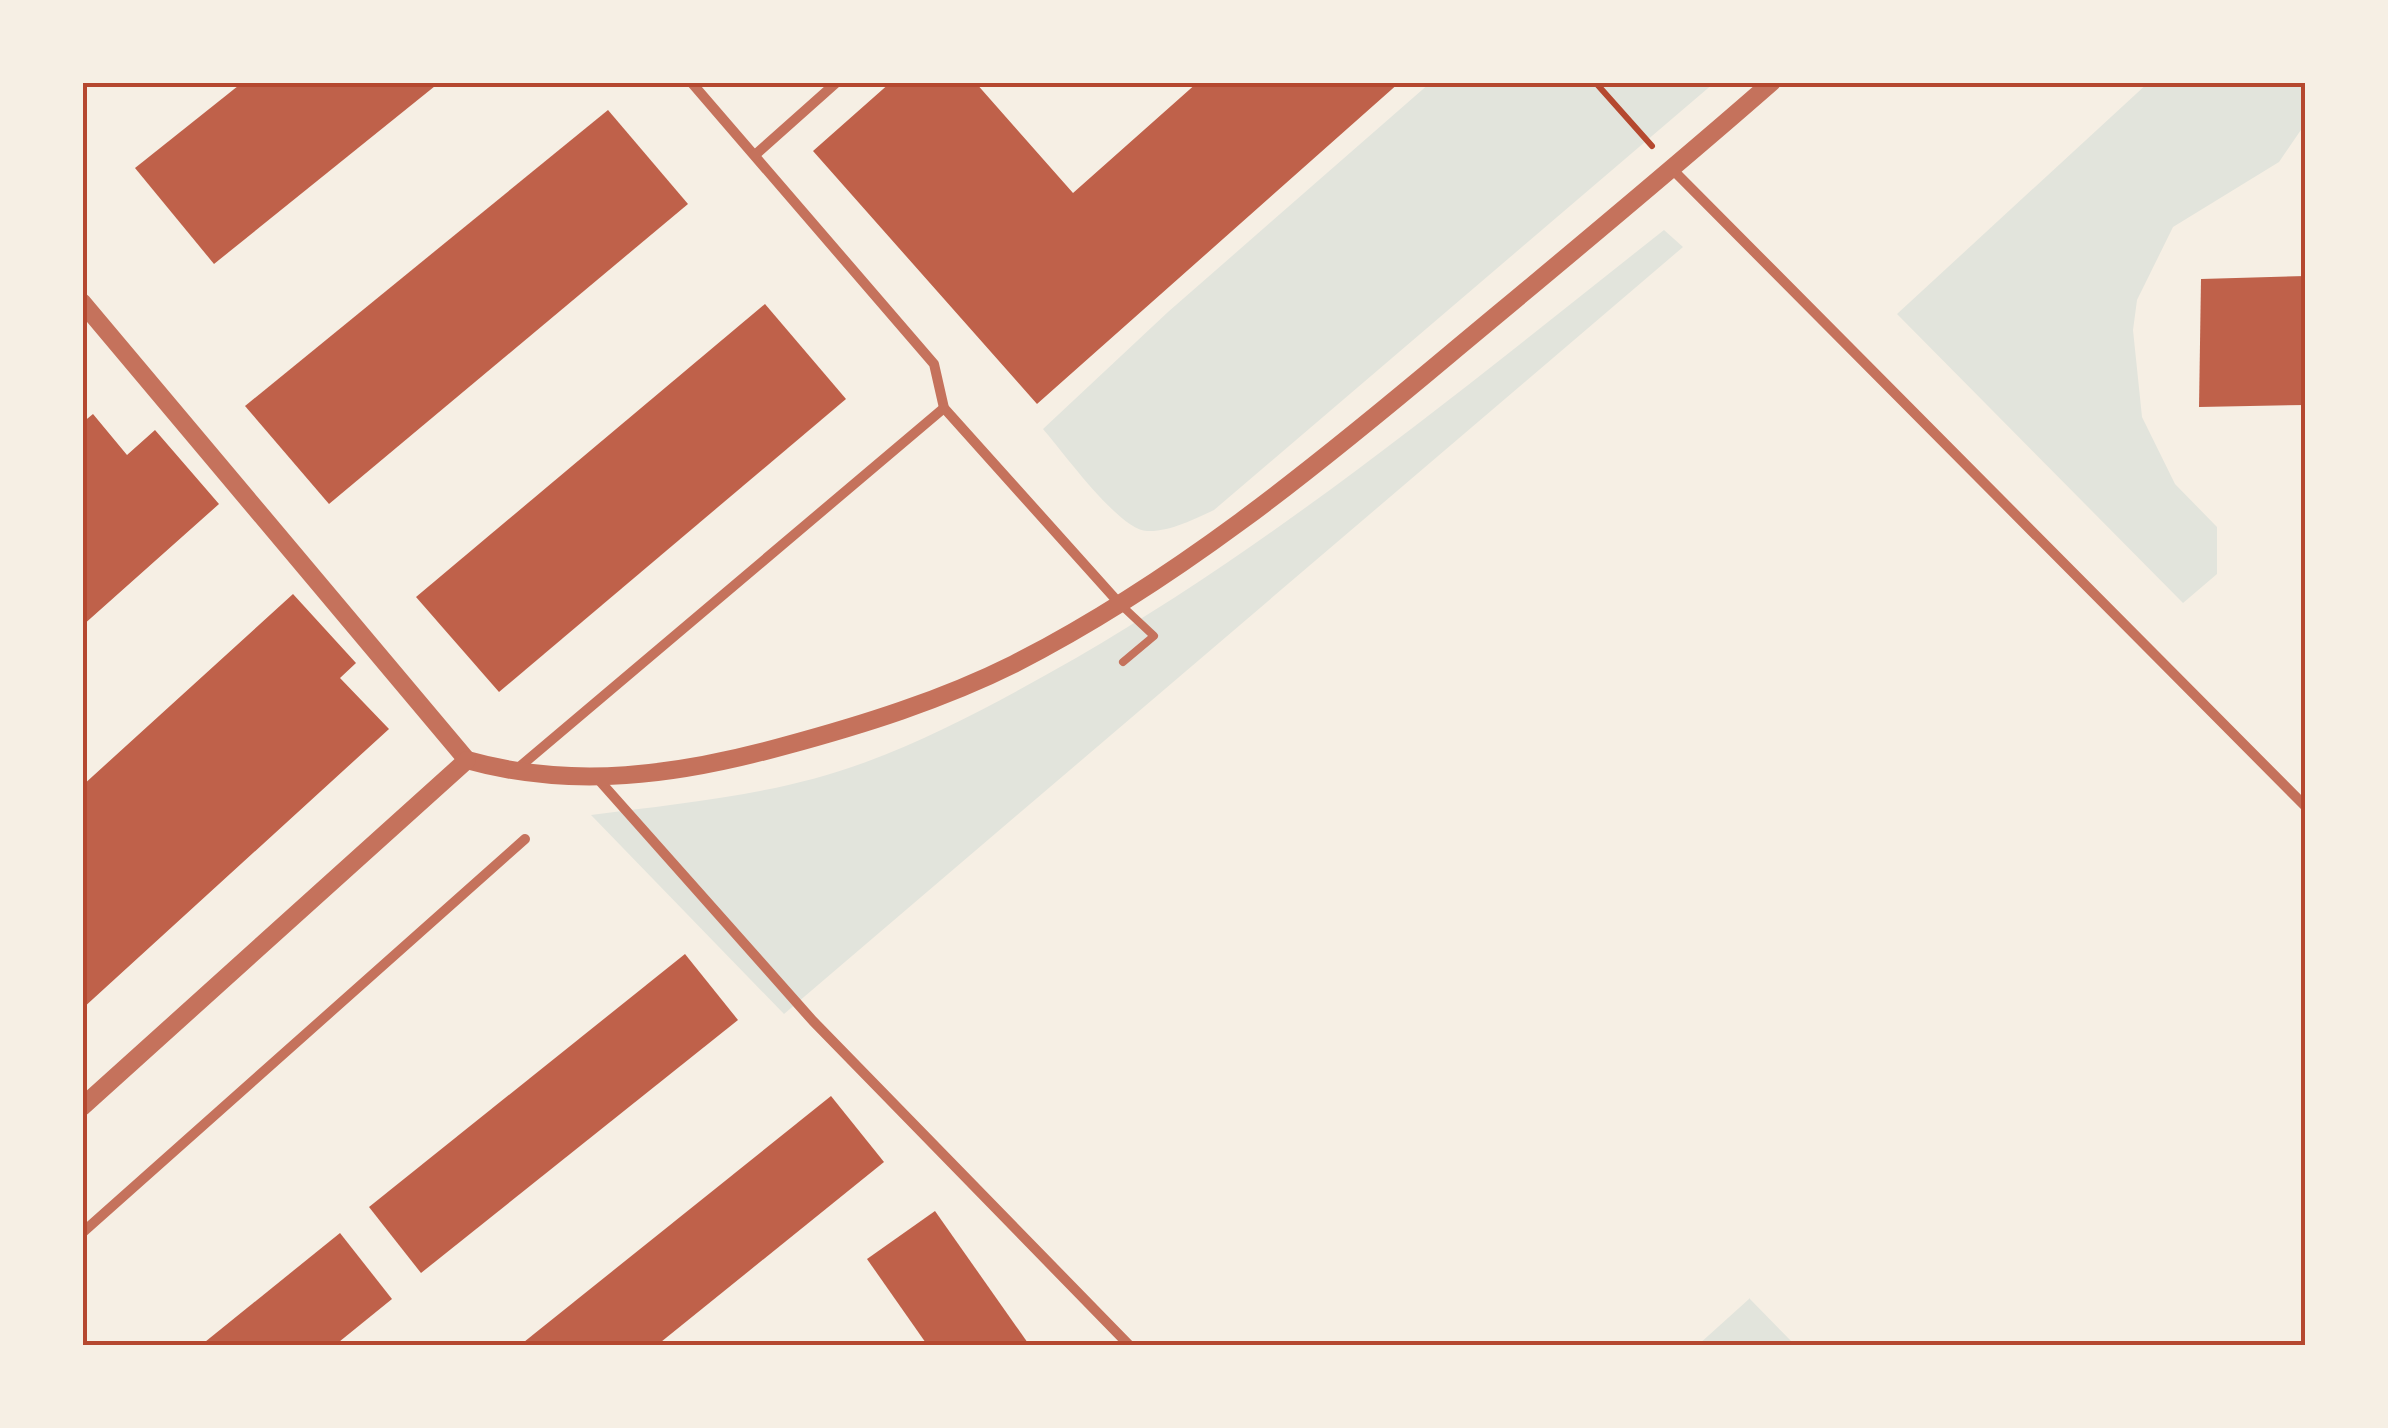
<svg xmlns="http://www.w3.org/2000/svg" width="2388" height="1428" viewBox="0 0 2388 1428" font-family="Arial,sans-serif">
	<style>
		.green { fill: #e2e4dc }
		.building { fill: #bf614a }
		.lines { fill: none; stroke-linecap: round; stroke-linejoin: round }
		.path { stroke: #b5482f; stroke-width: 6 }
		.service { stroke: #c5725c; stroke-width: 8 }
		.minor { stroke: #c5725c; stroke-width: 10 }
		.tertiary { stroke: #c5725c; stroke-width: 18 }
		.neatline { fill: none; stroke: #b5482f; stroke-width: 4 }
	</style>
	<rect width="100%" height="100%" fill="#f6efe4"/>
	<g class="green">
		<path d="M2149 82 2305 83V124L2279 162 2173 227 2137 300 2133 330 2142 417 2175 484 2217 527V574L2183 603 1897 314Z"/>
		<path d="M1430 83H1714L1214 510C1194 519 1170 532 1147 531 1120 531 1063 452 1043 429L1168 312Z"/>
		<path d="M1664 230 1683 247 784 1014 591 815C683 803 778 795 866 762 939 735 1009 696 1076 658 1286 536 1474 380 1664 230Z"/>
		<path d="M1749 1298 1795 1345H1698L1749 1299Z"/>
	</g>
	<g class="building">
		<path d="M243 82H440L214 264 135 168Z"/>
		<path d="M891 82H975L1073 193 1198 82H1400L1037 404 813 151Z"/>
		<path d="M608 110 688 204 329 504 245 406Z"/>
		<path d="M2306 276V405L2199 407 2201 279Z"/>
		<path d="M765 304 846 399 499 692 416 597Z"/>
		<path d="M93 414 127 455 155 430 219 504 82 626V423Z"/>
		<path d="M293 594 356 663 340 678 389 729 82 1009V786Z"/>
		<path d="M685 954 738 1020 421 1273 369 1207Z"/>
		<path d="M831 1096 884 1162 656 1346H519Z"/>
		<path d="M935 1211 1030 1346H928L867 1259Z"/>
		<path d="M340 1233 392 1299 334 1346H200Z"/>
	</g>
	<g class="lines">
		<path class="path" d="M1595 82 1652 146"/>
		<path class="service" d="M1122 606 1154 636 1123 662"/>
		<g class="minor">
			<path d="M691 82 934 364 944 408 1119 603"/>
			<path d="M755 155 837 82"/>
			<path d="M1672 169 2306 807"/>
			<path d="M517 769 944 408"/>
			<path d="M598 779 813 1021 1130 1346"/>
			<path d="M82 1233 525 839"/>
		</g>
		<g class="tertiary">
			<path d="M82 302 467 760"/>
			<path d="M467 760C573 790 679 775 784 746 862 725 942 700 1014 664 1173 583 1314 468 1450 354 1558 264 1666 175 1772 82"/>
			<path d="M82 1107 467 760"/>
		</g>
	</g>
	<rect width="2388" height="1428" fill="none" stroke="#f6efe4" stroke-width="170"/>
	<rect x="85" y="85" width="2218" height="1258" class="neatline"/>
</svg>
